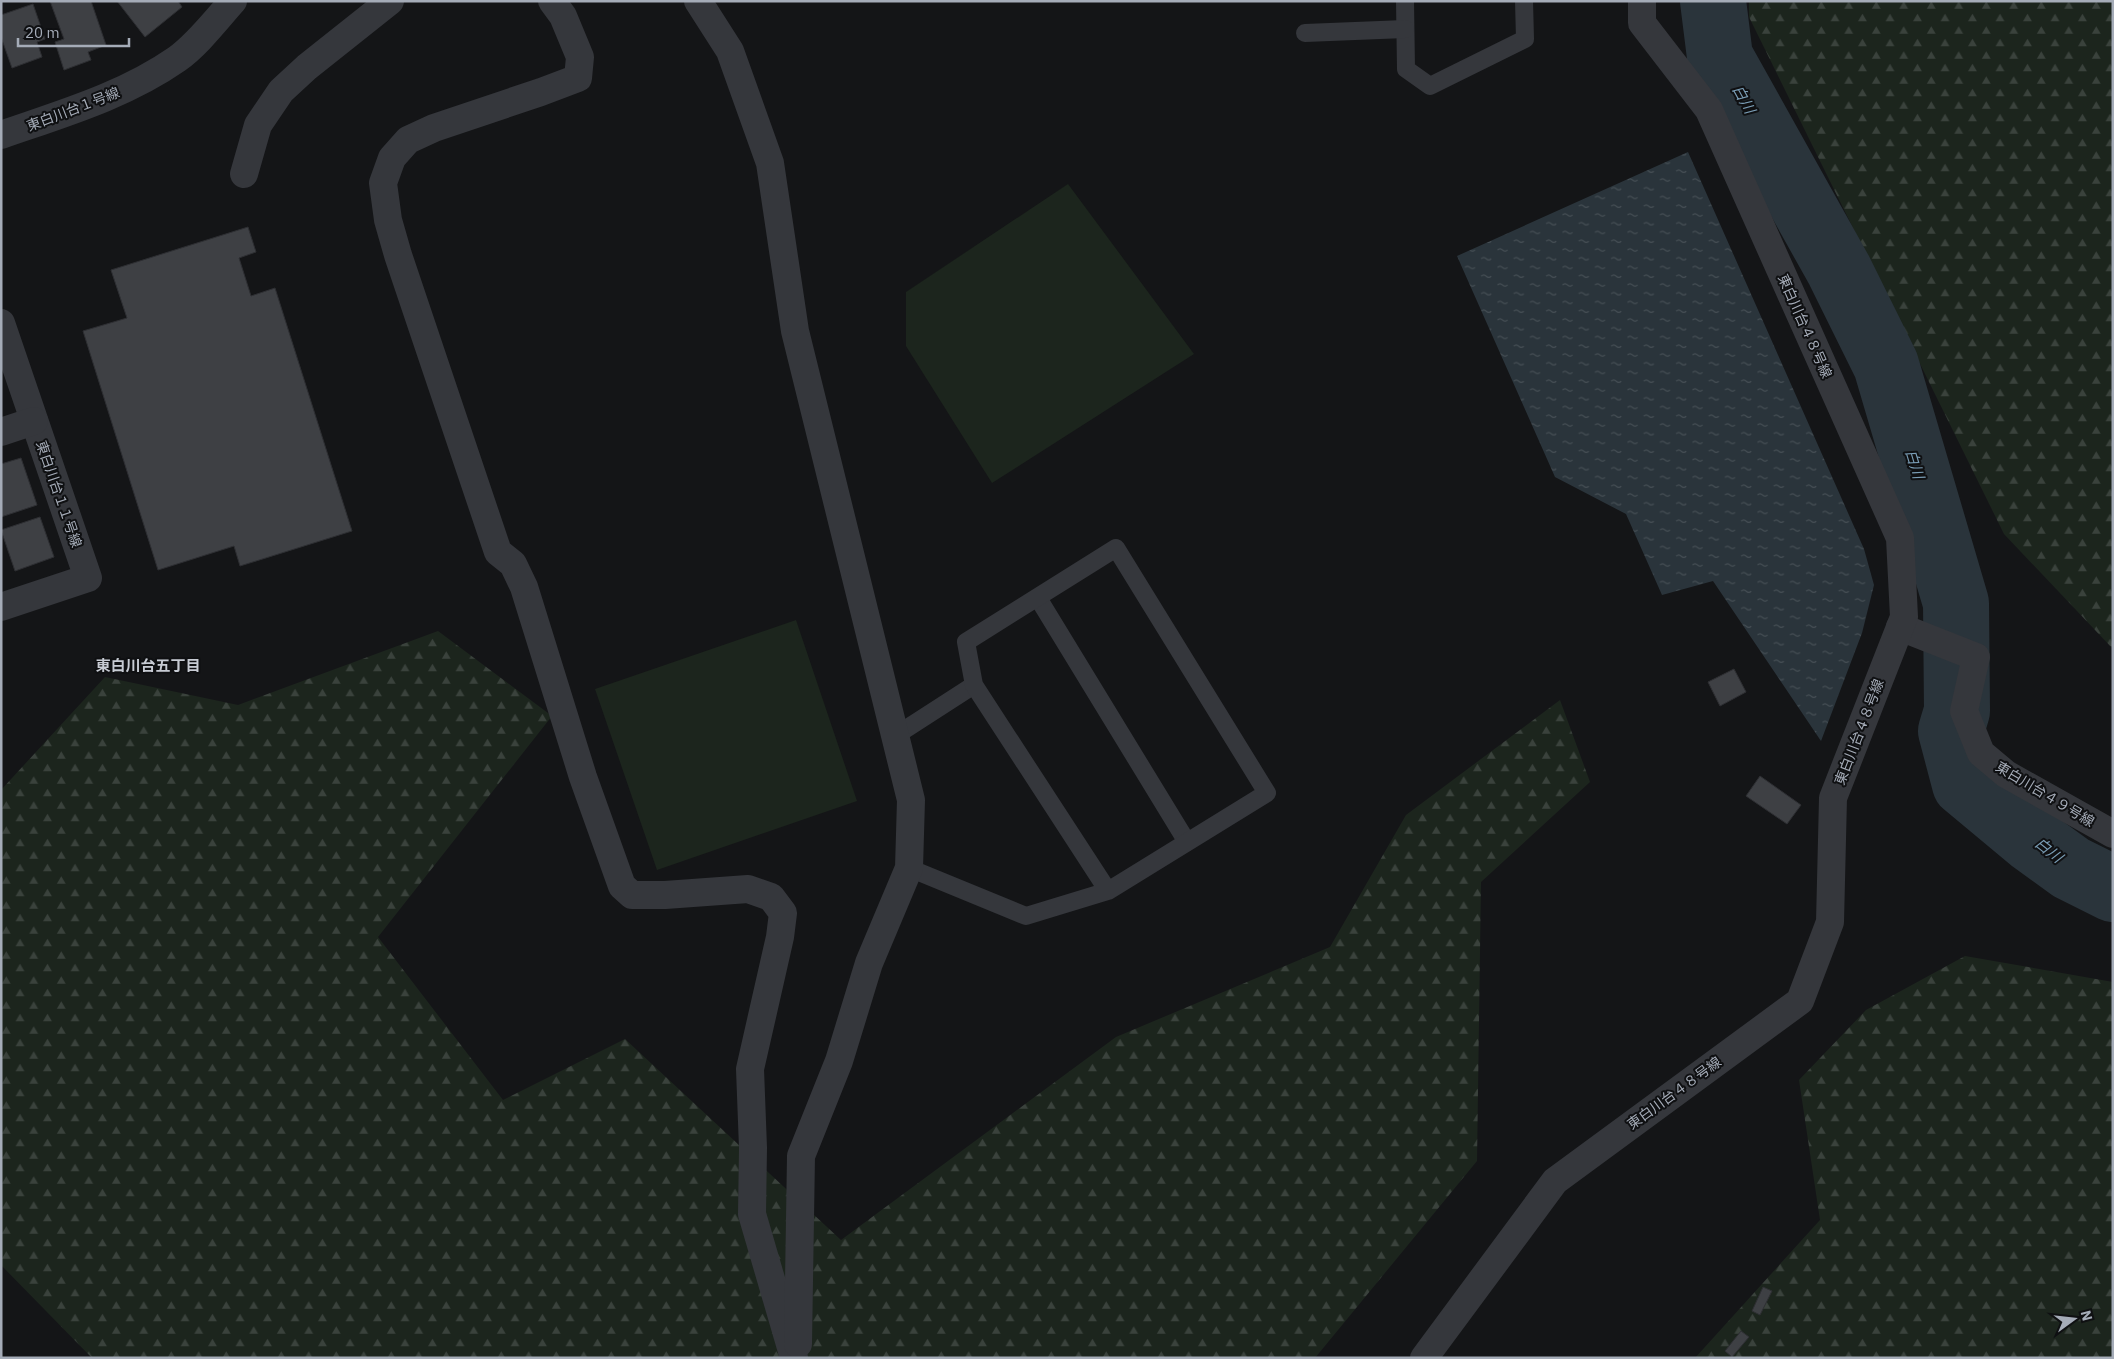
<svg xmlns="http://www.w3.org/2000/svg" width="2114" height="1359" viewBox="0 0 2114 1359" font-family="'IBM Plex Sans','Noto Sans JP',sans-serif">
	<style>
		.forest { fill: url(#forest-firs) }
		.pitch { fill: #1c251d }
		.water { fill: url(#water-ripples) }
		.lines { fill: none; stroke-linecap: round; stroke-linejoin: round }
		.river { stroke: #2a343b; stroke-width: 66 }
		.building { fill: #3e4044; stroke: #2e2f33 }
		.service { stroke: #35373c; stroke-width: 18 }
		.minor { stroke: #35373c; stroke-width: 28 }
		.tertiary { stroke: #35373c; stroke-width: 28 }
		.labels { text-anchor: middle; dominant-baseline: central; stroke-width: 4; stroke-linejoin: round; paint-order: stroke }
		.street-label { font-size: 14px; fill: #a5acb8; stroke: #0f1012 }
		.water-label { font-size: 15px; font-style: italic; fill: #7a9db5; stroke: #0f1012 }
		.neighbourhood-label { font-size: 15px; font-weight: bold; fill: #c7cbd3; stroke: #0f1012 }
	</style>
	<defs>
		<pattern id="forest-firs" width="22" height="20" patternUnits="userSpaceOnUse" patternTransform="scale(1.25)"><rect width="22" height="20" fill="#1c251d"/><path d="M5 1l3.5 6h-7zM16 11l3.5 6h-7z" fill="#3a423c"/></pattern>
		<pattern id="water-ripples" width="26" height="14" patternUnits="userSpaceOnUse" patternTransform="scale(1.25)"><rect width="26" height="14" fill="#2a343b"/><path d="M2 4q2-2 4 0t4 0M15 11q2-2 4 0t4 0" fill="none" stroke="#464f55"/></pattern>
	</defs>
	<rect width="100%" height="100%" fill="#141517"/>
	<g class="forest">
		<path d="M1749 1H2113V649L2004 534 1749 17Z"/>
		<path d="M438 631 552 716 378 937 503 1100 625 1039 841 1240 1116 1037 1330 947 1406 815 1560 700 1590 782 1481 882 1477 1161 1315 1358H92L1 1265V790L105 677 238 705Z"/>
		<path d="M1965 956 2113 982V1358H1695L1820 1220 1799 1080 1866 1010Z"/>
	</g>
	<g class="pitch">
		<path d="M1068 184 1194 354 992 483 906 346V292Z"/>
		<path d="M796 620 857 801 657 870 595 689Z"/>
	</g>
	<path class="water" d="M1688 152 1864 549 1874 585 1862 633 1821 741 1713 581 1662 595 1626 514 1555 477 1457 256Z"/>
	<g class="lines">
		<path class="river" d="M1713 1 1720 57 1839 270 1886 365 1956 603 1957 711 1951 731 1965 784 2031 839 2071 868 2113 889"/>
	</g>
	<g class="building">
		<path d="M50 1H91L106 45 88 52 91 60 64 70 55 42 64 39Z"/>
		<path d="M117 1H178L182 7 145 37Z"/>
		<path d="M33 4 45 39 37 42 42 57 12 68 1 37V15Z"/>
		<path d="M248 227 256 252 239 258 251 296 275 288 352 531 240 566 234 546 158 570 83 331 127 318 111 270Z"/>
		<path d="M21 458 37 505 1 517V464Z"/>
		<path d="M40 517 54 557 15 571 1 530Z"/>
		<path d="M1734 669 1746 692 1720 706 1708 682Z"/>
		<path d="M1760 776 1801 805 1787 824 1746 796Z"/>
		<path d="M1763 1287 1772 1291 1760 1315 1752 1311Z"/>
		<path d="M1741 1331 1749 1337 1732 1357 1725 1351Z"/>
	</g>
	<g class="lines">
		<g class="service">
			<path d="M1405 1 1406 69 1430 86 1525 39 1524 1"/>
			<path d="M1305 33 1405 29"/>
			<path d="M1038 598 1187 842"/>
			<path d="M895 736 974 685"/>
			<path d="M909 868 1026 916 1108 891 1267 793 1116 548 966 642 974 685 1108 891"/>
		</g>
		<g class="minor">
			<path d="M552 1 563 16 580 57 578 78 541 92 434 128 408 140 392 158 383 183 388 220 398 255 498 552 513 564 524 587 583 777 622 886 632 895H665L748 889 771 897 783 913 780 937 750 1069 753 1148 752 1214 794 1358"/>
			<path d="M698 1 730 51 770 163 795 331 911 800 909 868 869 963 839 1061 801 1156 798 1344"/>
			<path d="M244 174 258 125 281 91 307 67 390 1"/>
			<path d="M1 323 88 578 1 607"/>
			<path d="M1 432 34 421"/>
			<path d="M1900 627 1976 657 1964 711 1981 753 2006 774 2113 834"/>
			<path d="M1424 1358 1555 1181 1800 1001 1830 922 1833 798 1904 617 1900 538 1709 110 1642 23V1"/>
		</g>
		<path class="tertiary" d="M1 135C61 114 124 96 177 59 197 45 216 20 233 1"/>
	</g>
	<g class="labels">
		<g class="street-label">
			<text transform="translate(73 109) rotate(-21)">東白川台１号線</text>
			<text transform="translate(1805 326) rotate(66)">東白川台４８号線</text>
			<text transform="translate(59 494) rotate(71)">東白川台１１号線</text>
			<text transform="translate(1859 732) rotate(-69)">東白川台４８号線</text>
			<text transform="translate(2045 794) rotate(31)">東白川台４９号線</text>
			<text transform="translate(1674 1093) rotate(-36)">東白川台４８号線</text>
		</g>
		<g class="water-label">
			<text transform="translate(1744 99) rotate(61)">白川</text>
			<text transform="translate(1915 464) rotate(73)">白川</text>
			<text transform="translate(2049 850) rotate(38)">白川</text>
		</g>
		<g class="neighbourhood-label">
			<text x="148" y="665">東白川台五丁目</text>
		</g>
	</g>
	<rect width="2114" height="1359" fill="none" stroke="#a5acb8" stroke-width="5"/>
	<g transform="translate(2074 1319) rotate(75)" stroke="#0f1012" stroke-width="4" paint-order="stroke">
	<path d="M0-4L9 19L0 12L-9 19Z" fill="#a5acb8"/>
	<text y="-8" font-size="14" font-weight="bold" text-anchor="middle" fill="#a5acb8">N</text>
	</g>
	<path d="M18 38v8h111v-8" fill="none" stroke="#a5acb8" stroke-width="2.5"/>
	<text x="25" y="38" font-size="15" fill="#a5acb8" stroke="#0f1012" stroke-width="4" paint-order="stroke">20 m</text>
</svg>
